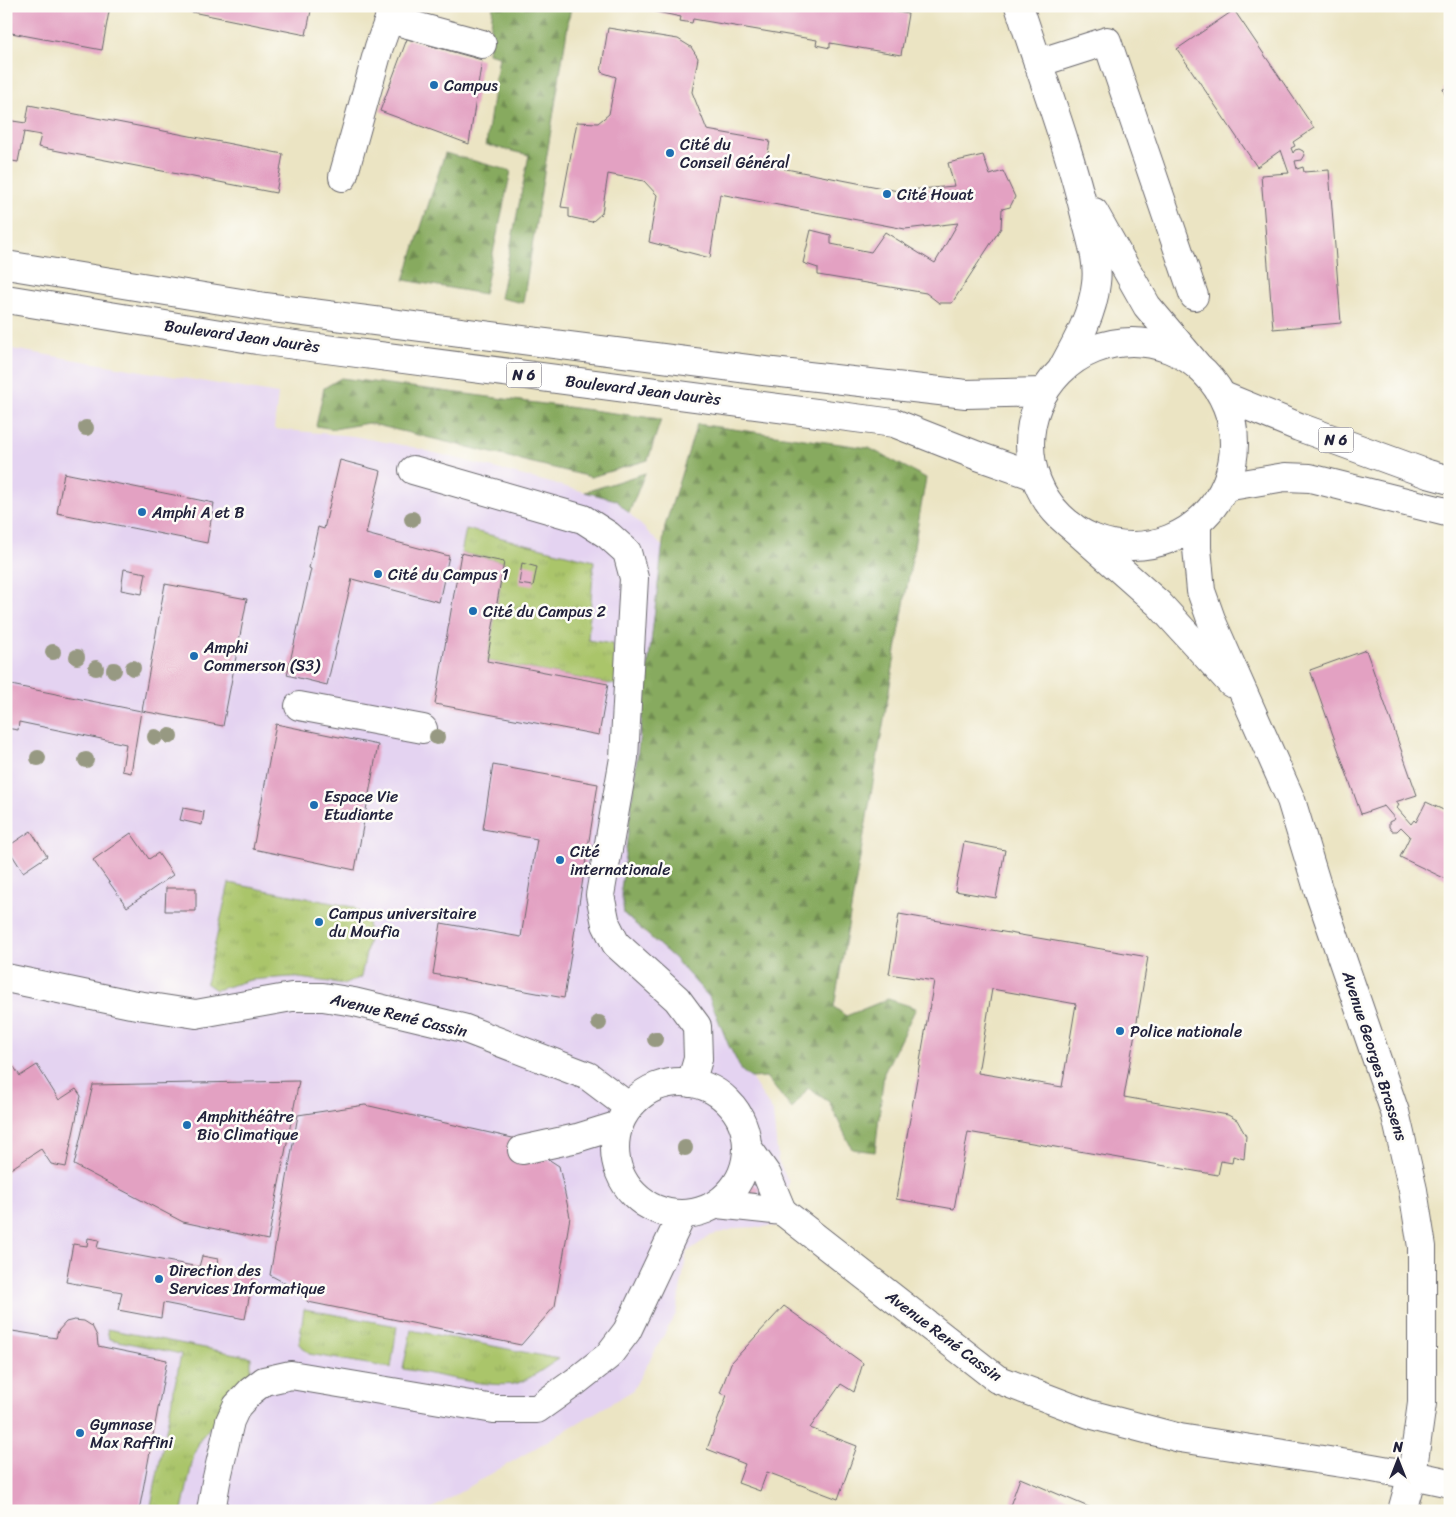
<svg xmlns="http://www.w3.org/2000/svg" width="1456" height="1517" viewBox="0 0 1456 1517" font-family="Sriracha,sans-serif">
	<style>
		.built { fill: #e4d3f1 }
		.grass { fill: url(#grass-tufts); stroke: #667453 }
		.forest { fill: url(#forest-firs); stroke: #54664d }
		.building { fill: #e3a1c2; fill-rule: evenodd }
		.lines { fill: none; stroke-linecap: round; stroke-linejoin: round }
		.minor-casing { stroke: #68666b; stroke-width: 30 }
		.major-casing { stroke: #68666b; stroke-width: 30 }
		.minor { stroke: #fff; stroke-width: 28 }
		.major { stroke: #fff; stroke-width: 28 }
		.tree { fill: #979982 }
		.poi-dot { fill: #1f6fb2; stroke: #fdfcf7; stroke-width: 2 }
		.labels { text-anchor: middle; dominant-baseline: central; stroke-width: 5; stroke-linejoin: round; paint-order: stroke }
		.shield { fill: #fdfcf7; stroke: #646373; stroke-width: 1 }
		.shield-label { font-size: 15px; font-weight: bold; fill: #22223b }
		.poi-label { font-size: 16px; fill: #22223b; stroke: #fdfcf7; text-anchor: start }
		.street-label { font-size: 16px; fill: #22223b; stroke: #fdfcf7 }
	</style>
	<defs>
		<pattern id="grass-tufts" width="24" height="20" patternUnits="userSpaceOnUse" patternTransform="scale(1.25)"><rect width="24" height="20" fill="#aac56b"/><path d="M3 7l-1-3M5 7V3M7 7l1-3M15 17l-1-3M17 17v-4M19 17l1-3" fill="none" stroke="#92a95e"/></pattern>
		<pattern id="forest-firs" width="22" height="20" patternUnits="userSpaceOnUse" patternTransform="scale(1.25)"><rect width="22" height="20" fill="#87aa5f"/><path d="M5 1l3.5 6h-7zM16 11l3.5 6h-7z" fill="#6e8a50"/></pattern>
	</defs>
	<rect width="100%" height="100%" fill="#fdfcf7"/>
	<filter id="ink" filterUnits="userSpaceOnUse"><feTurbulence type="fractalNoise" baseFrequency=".02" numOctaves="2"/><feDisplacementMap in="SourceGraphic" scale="10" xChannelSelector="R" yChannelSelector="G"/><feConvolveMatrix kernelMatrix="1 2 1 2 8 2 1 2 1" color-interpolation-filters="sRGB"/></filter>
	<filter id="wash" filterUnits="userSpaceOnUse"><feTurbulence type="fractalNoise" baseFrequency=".0096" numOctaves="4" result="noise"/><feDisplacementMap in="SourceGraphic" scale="20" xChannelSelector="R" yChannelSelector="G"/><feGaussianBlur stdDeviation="1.12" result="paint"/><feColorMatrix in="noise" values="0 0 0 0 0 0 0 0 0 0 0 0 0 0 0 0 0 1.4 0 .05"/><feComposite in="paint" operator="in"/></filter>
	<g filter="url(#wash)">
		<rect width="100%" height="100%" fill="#ebe4c3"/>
		<path class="built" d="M6 348 278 394 274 429 353 436 412 447 616 500 663 547 647 685 642 931 674 958 709 997 728 1044 742 1071 751 1078 773 1112 778 1161 789 1182 782 1211 776 1226 737 1228 710 1236 687 1252 676 1314 632 1391 428 1511H6Z"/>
		<g class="grass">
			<path d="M466 529 594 561 588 640 612 644 621 686 487 661 504 562 461 553Z"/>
			<path d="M229 883 353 907 368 919 369 939 361 977 345 984 291 977 250 980 216 990 206 983Z"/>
			<path d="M304 1309 397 1326 391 1368 309 1354 299 1343Z"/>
			<path d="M107 1329 251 1357V1376L224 1402 213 1424 201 1438 194 1454 182 1511H150L181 1354 109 1339Z"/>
			<path d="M411 1330 559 1359C546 1367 532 1378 518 1383 495 1390 430 1373 403 1369Z"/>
		</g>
		<g class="forest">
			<path d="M493 6H571L523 303 500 298 529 155 486 145 499 56 488 53Z"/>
			<path d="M445 153 511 171 484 294 404 280Z"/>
			<path d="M341 378 661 419 648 460 591 477 368 423 334 429 316 426 324 388Z"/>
			<path d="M697 424 869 448 926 478 834 1007 846 1016 888 999 916 1008 884 1073 875 1152 852 1149 829 1102 808 1088 792 1109 766 1077 751 1078 742 1071 728 1044 709 997 674 958 624 914 621 890 665 526Z"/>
			<path d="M645 473 629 513 616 500 585 492Z"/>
		</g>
		<g id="blocks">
			<g class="building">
				<path d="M6 6H110L102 50 6 32Z"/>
				<path d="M162 6H312L306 35Z"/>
				<path d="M628 6H866L908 14 901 55 830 43V48L816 45 817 40 693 19 692 23 680 21 681 17Z"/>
				<path d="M1234 10 1314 128 1293 142 1295 146 1291 148 1293 153 1295 150 1299 149 1303 151 1305 155 1302 160 1295 161 1297 169 1303 167 1304 172 1329 170 1341 323 1273 329 1261 175 1289 173 1281 150 1257 167 1177 49Z"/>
				<path d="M608 28 678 39 691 47 698 58 692 92 707 130 770 141 766 165 898 191 954 186 948 163 983 155 990 175 1003 171 1015 197 1010 207 1002 209 1001 228 952 303H939L926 293 818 275V268L803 263 811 230 831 235V244L871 252 885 232 935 263 958 223 905 229 720 194 710 258 649 242 657 195 644 181 608 174 602 213 592 222 569 217V208L561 207 577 122 598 123 609 114 616 77 601 72Z"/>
				<path d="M407 39 482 60 469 144 380 111Z"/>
				<path d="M1450 87V108L1443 89Z"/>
				<path d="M29 105 283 154 276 193 38 147 41 135 24 132 18 162 6 160V120L26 123Z"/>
				<path d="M340 460 381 471 366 534 449 556 439 602 352 579 327 685 287 675 311 569 309 568 318 527 324 529Z"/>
				<path d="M64 473 214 503 207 543 57 513Z"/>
				<path d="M461 553 504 562 487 661 608 684 599 735 435 704Z"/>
				<path d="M522 563 537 567 533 586 519 584Z"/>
				<path d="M124 569 146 573 142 594 121 590Z"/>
				<path d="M165 584 247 599 223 726 142 711Z"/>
				<path d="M1366 650 1417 795 1395 802 1399 805 1397 808 1411 824 1414 820 1416 822 1426 802 1450 813V881L1400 857 1410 836 1401 827 1397 831H1392L1389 827V822L1395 819 1384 806 1361 814 1310 670Z"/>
				<path d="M6 684 141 711 131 773 122 771 126 744 19 722 18 730 6 728Z"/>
				<path d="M276 724 378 745 355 870 253 849Z"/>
				<path d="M493 765 598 784 564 998 433 974 441 923 521 937 537 839 483 829Z"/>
				<path d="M183 808 204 812 202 825 180 820Z"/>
				<path d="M31 831 47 856 23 872 7 847Z"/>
				<path d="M131 833 149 859 158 853 173 875 127 907 93 860Z"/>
				<path d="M964 842 1005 850 996 898 955 891Z"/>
				<path d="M166 888H196V911H165Z"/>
				<path d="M899 914 1148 957 1124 1097 1228 1115 1237 1120 1246 1136 1244 1159 1233 1156 1232 1163 1221 1161 1218 1175 968 1132 954 1209 896 1199 934 981 889 974ZM992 989 1076 1004 1062 1087 978 1073Z"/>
				<path d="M37 1065 59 1100 76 1089 81 1096 66 1167 51 1164 41 1149 6 1172V1072L14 1067 20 1076Z"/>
				<path d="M299 1081 268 1240 183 1222 74 1165 93 1085Z"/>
				<path d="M365 1105 517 1139 559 1166 570 1217 555 1306 521 1345 308 1302 296 1289 270 1275 298 1115Z"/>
				<path d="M752 1183 760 1189 749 1203 741 1196Z"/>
				<path d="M88 1238 99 1240 97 1248 199 1267 202 1256 218 1259 216 1270 253 1277 245 1319 163 1303 161 1318 118 1310 122 1292 66 1282 73 1244 87 1246Z"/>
				<path d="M784 1306 863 1363 854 1392 841 1384 810 1428 857 1446 838 1499 767 1472 760 1491 738 1483 745 1464 707 1449 727 1395 720 1393 731 1363Z"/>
				<path d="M74 1320 84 1321 92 1326 97 1336 98 1346 167 1360 139 1511H35L6 1506V1330L56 1338 58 1331 66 1322Z"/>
				<path d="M1020 1478 1098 1511H1008Z"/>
			</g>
		</g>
	</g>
	<g filter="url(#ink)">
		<use href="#blocks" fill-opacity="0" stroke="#68666b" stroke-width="1"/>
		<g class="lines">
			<defs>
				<g id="minor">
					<path d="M1019 6C1042 77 1069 147 1086 219 1091 240 1099 262 1096 283 1093 313 1078 340 1063 367"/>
					<path d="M389 19 482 44"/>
					<path d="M1038 63 1107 41 1194 296"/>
					<path d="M343 177 379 47 389 19 390 6"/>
					<path d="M1094 212 1147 306 1196 364"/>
					<path d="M413 470 583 519 608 535 627 552 634 578 624 758 600 895 606 924 616 944 677 999 697 1026 698 1059 691 1083"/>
					<path d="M1197 523V548L1201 591 1212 622 1291 800 1318 889 1395 1112 1413 1190 1422 1247V1403L1412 1475 1402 1511"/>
					<path d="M1070 525 1159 604 1231 683"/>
					<path d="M299 706 423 729"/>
					<path d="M6 978 131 1004 196 1014 292 997H323L354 1002 463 1028 588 1076 629 1107"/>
					<circle cx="681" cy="1148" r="66"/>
					<path d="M748 1148 767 1175 782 1211"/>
					<path d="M522 1150 577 1138 619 1125"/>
					<path d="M717 1204 782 1211"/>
					<path d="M782 1211 997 1379 1089 1414 1180 1438 1361 1466 1412 1475 1450 1483"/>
					<path d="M211 1511 216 1482 230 1421 237 1406 251 1391 264 1381 291 1375 494 1409H537L575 1382 608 1356 627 1331 682 1215"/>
				</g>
				<g id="major">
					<path d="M6 265 265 307 764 371 966 394 1044 392"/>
					<path d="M6 299 257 340 894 423 978 456 1035 476"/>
					<circle cx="1132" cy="444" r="102"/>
					<path d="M1223 396 1299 427 1428 474 1450 480"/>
					<path d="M1225 487 1285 477 1310 478 1450 513"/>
				</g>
			</defs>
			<use href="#minor" class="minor-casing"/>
			<use href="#major" class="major-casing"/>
			<use href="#minor" class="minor"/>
			<use href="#major" class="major"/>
		</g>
		<g class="tree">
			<circle cx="86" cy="428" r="8"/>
			<circle cx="412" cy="519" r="8"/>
			<circle cx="53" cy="652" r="8"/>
			<circle cx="77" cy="657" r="8"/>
			<circle cx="96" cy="668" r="8"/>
			<circle cx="133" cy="668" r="8"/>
			<circle cx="114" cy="670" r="8"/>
			<circle cx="170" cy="736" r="8"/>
			<circle cx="155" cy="737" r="8"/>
			<circle cx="437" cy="737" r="8"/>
			<circle cx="38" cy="758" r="8"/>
			<circle cx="86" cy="760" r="8"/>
			<circle cx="599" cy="1023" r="8"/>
			<circle cx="655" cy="1039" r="8"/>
			<circle cx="685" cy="1148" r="8"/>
		</g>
	</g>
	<g class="poi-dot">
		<circle cx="434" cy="85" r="5"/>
		<circle cx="670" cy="153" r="5"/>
		<circle cx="887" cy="194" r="5"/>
		<circle cx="142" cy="512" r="5"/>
		<circle cx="378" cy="574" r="5"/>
		<circle cx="473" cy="611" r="5"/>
		<circle cx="194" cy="656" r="5"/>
		<circle cx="314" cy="805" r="5"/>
		<circle cx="560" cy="860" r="5"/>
		<circle cx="319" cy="922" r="5"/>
		<circle cx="1120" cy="1031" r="5"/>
		<circle cx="187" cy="1125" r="5"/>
		<circle cx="159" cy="1279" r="5"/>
		<circle cx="80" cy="1433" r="5"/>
	</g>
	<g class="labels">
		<g class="shield">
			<rect x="506.5" y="362.5" width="35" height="25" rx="4"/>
			<rect x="1318.5" y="427.5" width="35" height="25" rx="4"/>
		</g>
		<g class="shield-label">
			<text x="524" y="375">N 6</text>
			<text x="1336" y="440">N 6</text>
		</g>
		<g class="poi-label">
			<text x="444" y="85">Campus</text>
			<text x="680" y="144">Cité du<tspan x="680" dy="18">Conseil Général</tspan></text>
			<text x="897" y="194">Cité Houat</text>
			<text x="152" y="512">Amphi A et B</text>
			<text x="388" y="574">Cité du Campus 1</text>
			<text x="483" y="611">Cité du Campus 2</text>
			<text x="204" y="647">Amphi<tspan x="204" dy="18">Commerson (S3)</tspan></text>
			<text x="324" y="796">Espace Vie<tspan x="324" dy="18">Etudiante</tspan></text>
			<text x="570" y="851">Cité<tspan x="570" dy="18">internationale</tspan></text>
			<text x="329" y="913">Campus universitaire<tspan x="329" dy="18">du Moufia</tspan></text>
			<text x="1130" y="1031">Police nationale</text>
			<text x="197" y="1116">Amphithéâtre<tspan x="197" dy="18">Bio Climatique</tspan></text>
			<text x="169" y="1270">Direction des<tspan x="169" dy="18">Services Informatique</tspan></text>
			<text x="90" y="1424">Gymnase<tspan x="90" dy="18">Max Raffini</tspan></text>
		</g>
		<g class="street-label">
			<text transform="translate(242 336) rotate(8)">Boulevard Jean Jaurès</text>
			<text transform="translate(643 390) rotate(7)">Boulevard Jean Jaurès</text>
			<text transform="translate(399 1015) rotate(14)">Avenue René Cassin</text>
			<text transform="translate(1375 1056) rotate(72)">Avenue Georges Brassens</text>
			<text transform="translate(944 1336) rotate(37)">Avenue René Cassin</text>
		</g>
	</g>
	<rect width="1456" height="1517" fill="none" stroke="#fdfcf7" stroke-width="25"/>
	<g transform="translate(1398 1460)" stroke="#fdfcf7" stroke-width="4" paint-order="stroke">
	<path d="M0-4L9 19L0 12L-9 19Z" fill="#22223b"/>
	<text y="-8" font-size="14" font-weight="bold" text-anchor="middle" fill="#22223b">N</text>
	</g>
</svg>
